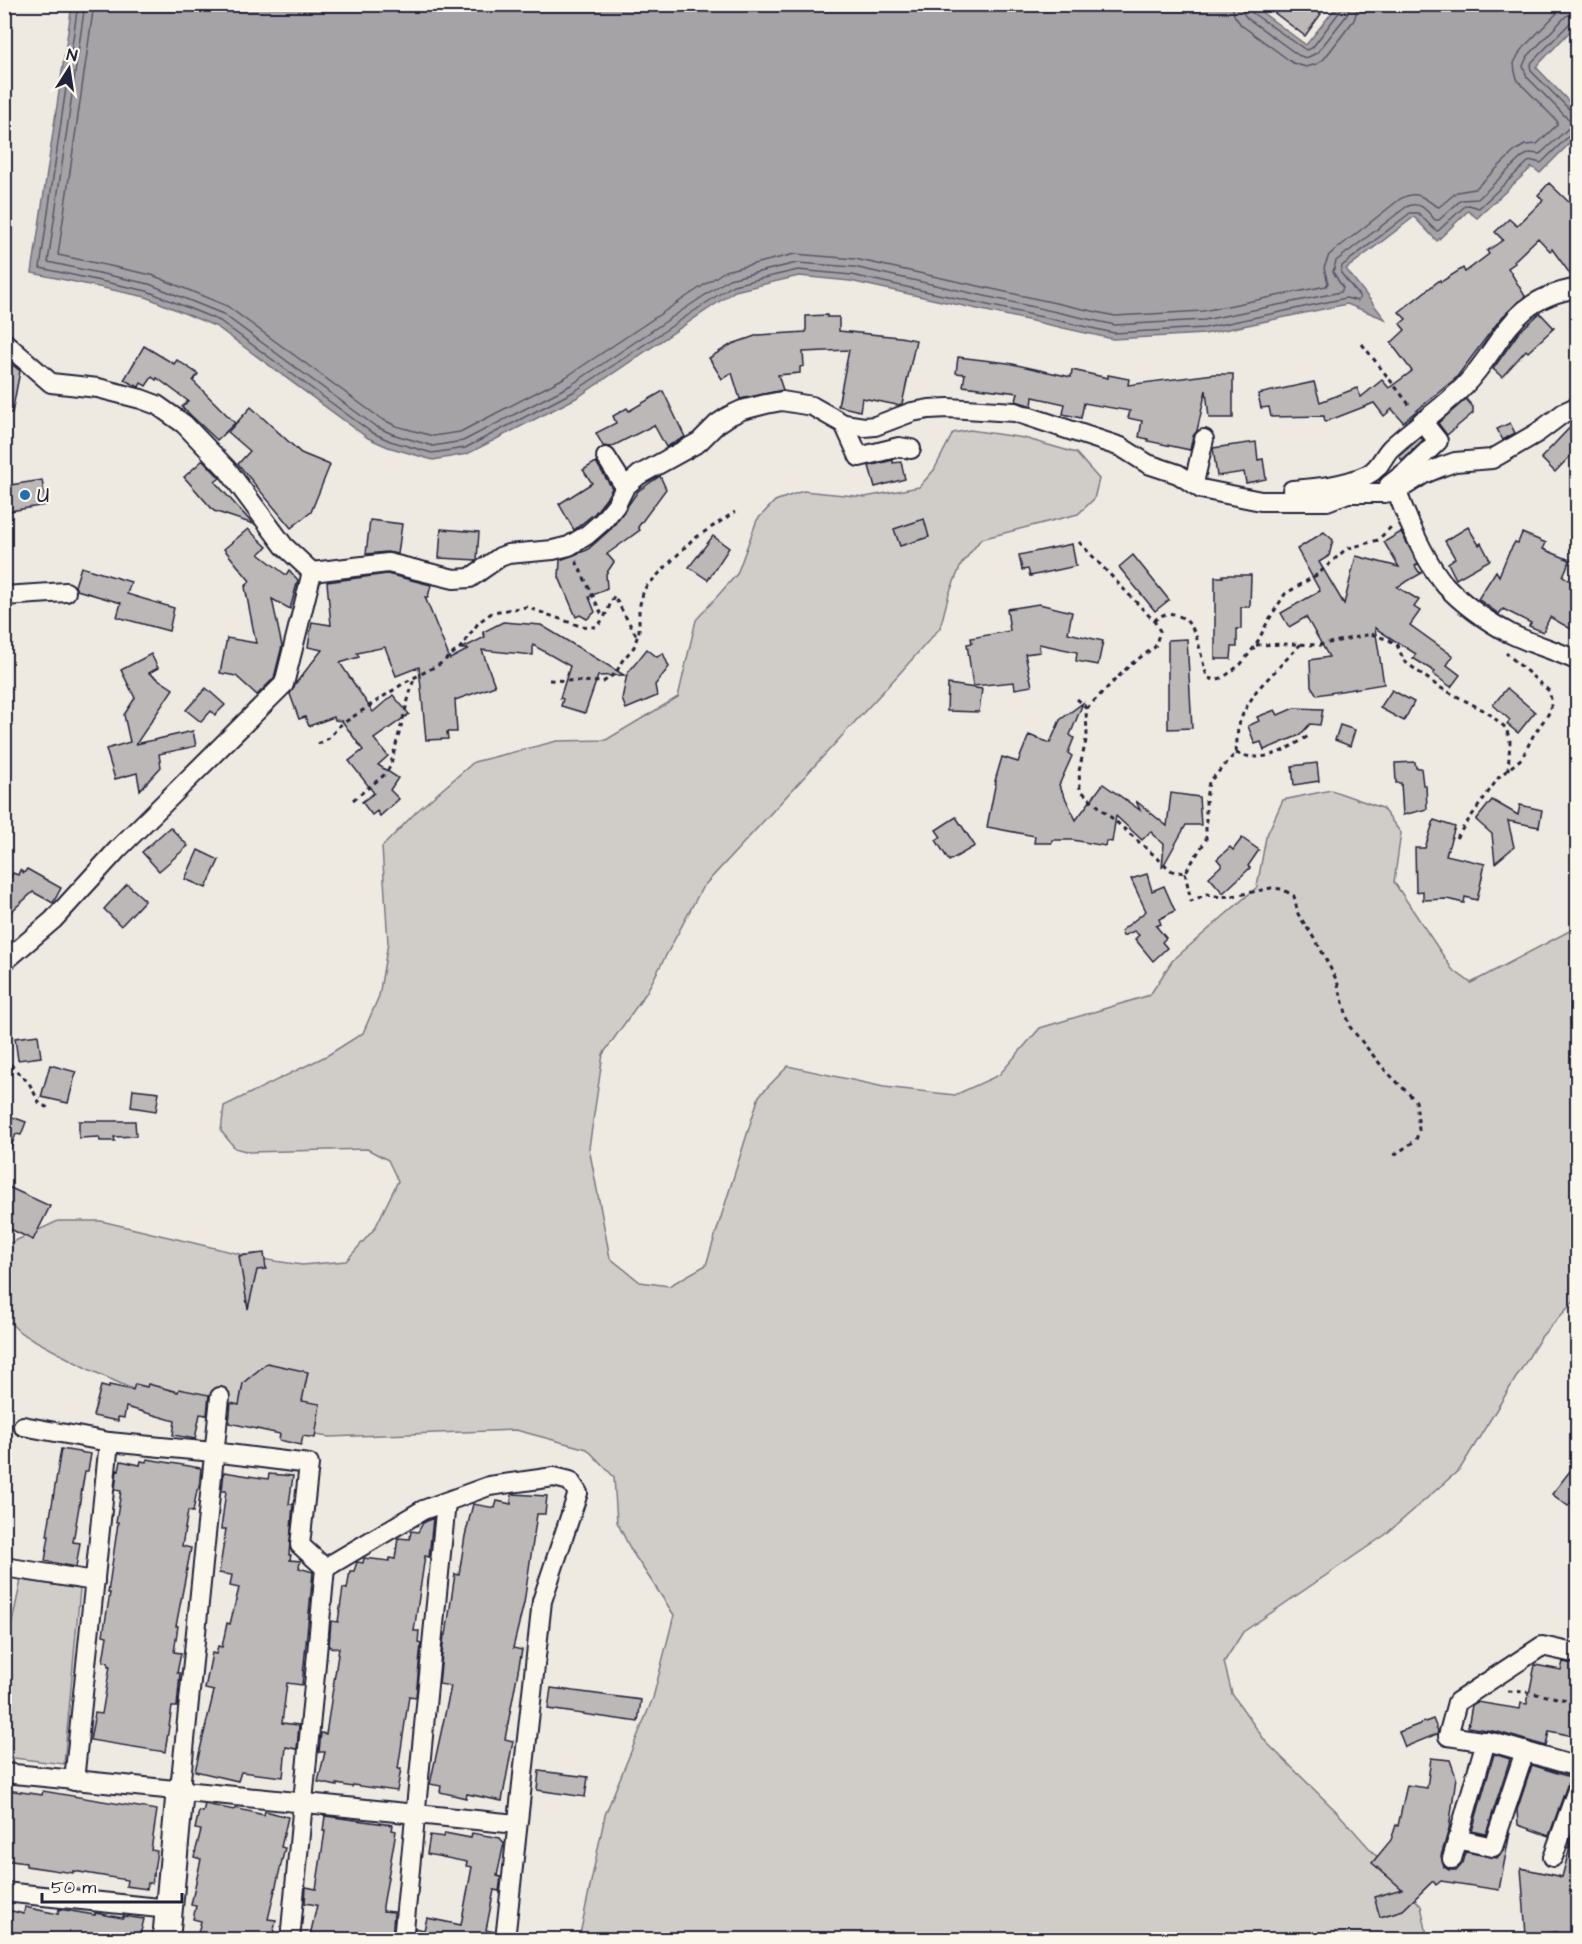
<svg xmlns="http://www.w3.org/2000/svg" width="1582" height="1944" viewBox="0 0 1582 1944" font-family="'Architects Daughter',sans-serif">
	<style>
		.green { fill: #d0cdc9; stroke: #797882; stroke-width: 1.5 }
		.water { fill: #a6a3a7; stroke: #716f7c; stroke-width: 1.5 }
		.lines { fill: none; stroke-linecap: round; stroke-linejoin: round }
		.shore { stroke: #575666; stroke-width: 1.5 }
		.building { fill: #bcb8b8; stroke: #22223b; stroke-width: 1.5 }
		.street-casing { stroke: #22223b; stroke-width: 22 }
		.secondary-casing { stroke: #22223b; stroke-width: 30 }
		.path { stroke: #22223b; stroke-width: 3; stroke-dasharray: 4.5 4.5; stroke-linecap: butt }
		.street { stroke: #fbf7ec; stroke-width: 18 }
		.secondary { stroke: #fbf7ec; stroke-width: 26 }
		.poi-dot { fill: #1f6fb2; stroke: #fbf7ec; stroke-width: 2 }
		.labels { text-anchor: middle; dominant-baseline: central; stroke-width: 4.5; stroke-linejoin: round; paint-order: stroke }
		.poi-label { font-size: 22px; fill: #22223b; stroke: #fbf7ec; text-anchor: start }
	</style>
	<rect width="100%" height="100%" fill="#eeeae2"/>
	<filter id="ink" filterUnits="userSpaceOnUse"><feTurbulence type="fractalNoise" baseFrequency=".0167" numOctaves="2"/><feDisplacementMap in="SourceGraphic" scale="12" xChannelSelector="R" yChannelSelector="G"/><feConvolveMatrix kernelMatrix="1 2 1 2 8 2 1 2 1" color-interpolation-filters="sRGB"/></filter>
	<g filter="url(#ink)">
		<g class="green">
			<path d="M970 430 1024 438 1076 453 1099 479 1094 499 1078 514 981 539 961 565 949 594 940 628 899 674 702 888 646 993 603 1054 589 1148 610 1258 640 1282 669 1286 706 1265 759 1096 788 1066 884 1087 955 1095 999 1075 1040 1028 1150 995 1172 961 1257 887 1266 837 1283 800 1331 790 1382 808 1401 833 1394 882 1452 969 1471 983 1577 927V1298L1541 1337 1460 1469 1385 1535 1243 1632 1224 1662 1232 1694 1266 1742 1337 1812 1421 1906 1428 1939H579L605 1815 653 1698 674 1615 631 1550 617 1522 614 1477 587 1449 516 1430 329 1437 232 1423 161 1402 86 1368 21 1333 5 1318 4 1246 58 1221H101L261 1259 302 1265 346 1261 375 1228 398 1181 388 1160 367 1149 249 1152 235 1148 221 1131 224 1106 328 1055 363 1033 379 996 388 943 382 847 416 812 474 762 557 741 606 740 678 697 696 620 737 574 757 520 775 501 803 491 865 497 919 487 934 470 953 433Z"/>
			<path d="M21 1580 80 1589 64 1764 5 1757V1642L11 1627Z"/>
		</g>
		<path class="water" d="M1252 5 1306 45 1338 5H1577V24L1536 67 1577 110V136L1540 173 1532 167 1477 218 1468 211 1437 241 1414 217 1346 269 1385 319 1347 304 1205 334 1113 339 850 281 799 276 735 291 578 397 467 454 433 460 388 447 368 438 217 327 146 297 32 273 72 5Z"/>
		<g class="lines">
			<g class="shore">
				<path d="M78 4 40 268 147 291 220 321 371 432 390 441 432 453 465 448 575 391 733 285 798 270 852 275 1114 333 1205 328 1346 298 1358 301 1360 297 1341 273 1342 266 1410 213H1418L1435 230 1438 231 1465 206 1469 205 1479 208 1528 162 1533 161 1541 163 1571 134 1578 133"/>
				<path d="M85 4 48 262 149 284 223 314 375 426 392 434 433 446 463 441 571 385 729 279 797 263 854 267 1115 325 1204 320 1341 292 1343 288 1333 272 1336 261 1406 207C1420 200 1426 210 1435 220H1439L1461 200 1478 199 1522 157 1530 153 1540 154 1572 125V121L1566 117 1527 77 1523 66 1527 57 1566 16 1578 12"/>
				<path d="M94 4 58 255 152 275 227 306 380 418 396 426 433 436 460 432 566 377 725 271 795 254 855 259 1115 316 1203 311 1326 286 1328 283 1324 268 1329 255 1400 199C1421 188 1424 201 1439 207L1457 192 1475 189 1516 150 1525 145 1537 144 1557 125V121L1518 81 1515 72 1514 63 1521 50 1560 10 1568 4"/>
				<path d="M1232 4 1234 15 1241 25 1293 63 1306 67 1317 64 1324 59 1354 20 1359 4"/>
				<path d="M1241 4 1242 12 1247 18 1298 55 1306 58 1317 53 1347 15 1350 4"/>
				<path d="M1249 4 1251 12 1306 50 1312 48 1341 10 1342 4"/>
				<path d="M1578 20 1571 22 1532 62 1530 67 1532 72 1571 111 1578 113"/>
			</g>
		</g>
		<g class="building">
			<path d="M1263 4H1308L1321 14 1305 36Z"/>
			<path d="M1549 183 1578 211V277L1573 278 1552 249 1550 251 1538 238 1514 261 1515 263 1508 268 1525 296 1501 318 1456 378 1403 422 1392 409 1384 416 1374 403 1325 422 1324 416 1271 417 1269 407 1261 408 1258 394 1314 382 1320 402 1357 388 1361 397 1382 380 1389 388 1412 371 1391 343 1405 330 1400 324 1406 319 1399 312 1440 280 1441 282 1463 268 1465 272 1489 254 1487 251 1503 240 1495 232 1509 219 1517 226 1543 200 1538 195Z"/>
			<path d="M1540 313 1554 328 1528 352 1526 350 1502 377 1493 369 1519 332Z"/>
			<path d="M827 315V317H839V331L900 337 916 340 902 404 897 405 862 398 860 411 838 406 849 350 803 352 804 366 800 367V373L778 375 783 390 740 399 732 373 722 379 709 358 732 344 758 335 806 332V316Z"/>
			<path d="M144 346 174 364 177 360 198 374 193 381 235 423 217 440 182 407 188 401 157 378 156 380 152 377 146 386 141 383 139 387 124 380Z"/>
			<path d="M958 357 1008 363 1071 377 1072 370 1108 378V375L1129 379 1128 385 1214 374H1233V418H1209L1206 390 1197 431 1193 436 1190 450 1148 441V439L1139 437 1142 421 1128 418 1130 411 1084 403 1081 418 1063 414 1065 404 1033 397 1032 406 1016 401 1018 393 963 386 965 374 956 373Z"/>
			<path d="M4 364 14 366 20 371 12 413 4 412Z"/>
			<path d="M663 391 685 437 666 447 654 425 611 447 603 446 596 433 616 423 613 416 627 408 629 411Z"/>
			<path d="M1466 399 1473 407V413L1447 435 1438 423Z"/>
			<path d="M251 407 301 453 330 465 311 512 291 528 238 464 250 451 228 432Z"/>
			<path d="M1578 419V448L1555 472 1541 458Z"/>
			<path d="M1510 423 1515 433 1503 440 1497 429Z"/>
			<path d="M1421 437 1423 440 1402 460 1399 456Z"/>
			<path d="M1256 442 1258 460 1263 459 1266 479 1246 483 1244 472 1217 476 1213 448Z"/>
			<path d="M203 460 220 478 215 482 253 524 214 511 184 477Z"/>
			<path d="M893 460V463L901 462 905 479 875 487 869 466Z"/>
			<path d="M596 462 612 488 606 499 595 513 574 530 559 504 592 483 583 470Z"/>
			<path d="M660 476 666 489 638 527 640 530 607 554 614 562 606 574 607 588 589 597 595 612 587 619 580 615 576 617 559 577 560 560 587 550 612 528 638 491Z"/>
			<path d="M42 480 46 505 4 512V486Z"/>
			<path d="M924 519 929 537 900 546 894 529Z"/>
			<path d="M370 520 402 524 398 554 387 552 366 554Z"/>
			<path d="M1468 527 1479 545 1481 543 1490 560 1456 579 1448 563 1455 558 1445 541Z"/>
			<path d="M248 529 267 547 259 554 286 575 289 570 298 580 290 609 272 599 282 646 274 678 257 695 236 676 220 673 227 638 256 643 245 587 250 581 224 549Z"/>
			<path d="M441 529 479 532 477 560 439 558Z"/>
			<path d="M1324 532 1333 540 1329 556 1319 562 1344 604 1356 556 1399 567 1384 542 1401 532 1418 564 1415 566 1419 572 1422 573 1397 587 1419 600 1414 607 1420 611 1410 625 1453 656 1447 665 1460 675 1451 687 1433 674 1435 672 1413 658 1416 654 1375 628 1384 684 1317 695 1311 686 1310 660 1329 657 1306 617 1289 627 1281 613 1320 591 1297 549Z"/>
			<path d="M1522 533 1546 543 1543 549 1570 560 1563 576 1578 586V633L1550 617 1543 632 1529 626 1531 623 1503 609 1499 614 1478 599 1496 571 1499 576 1508 554 1515 542 1518 543Z"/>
			<path d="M713 536 729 548 708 580 689 567Z"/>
			<path d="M1072 544 1076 566 1030 576 1028 569 1022 570 1019 555Z"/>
			<path d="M1133 555 1169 600 1155 611 1119 567Z"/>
			<path d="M81 567 131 582 127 594 174 608 169 631 117 617 121 603 77 590 75 586Z"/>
			<path d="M387 574 431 585 428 597H425L450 659 469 649H461L485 637 483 632 503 622 541 625 624 675 598 676 585 713 561 706 563 699 560 698 570 666 533 645V655L482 650 495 686 455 700 457 732H447L448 739 426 740 419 667 396 676 385 647 357 653 359 657 340 663 373 712 393 695 409 714 374 739 388 756 378 765 398 778 390 790 399 799 380 816 377 811 372 815 362 802 374 793 349 761 363 750 342 721 335 720 334 717 309 726 305 717 299 719 290 694 296 683 322 650 308 647 312 622 331 625 327 582Z"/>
			<path d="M1223 575H1251L1250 607H1241V629H1237V647H1232L1231 659H1215V577H1223Z"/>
			<path d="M1039 604 1072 612 1068 633 1103 641 1098 665 1076 661 1077 652 1039 644 1040 652 1025 654 1032 686 1015 689 1014 682 973 686 967 644 972 643 971 638 1010 631 1007 609Z"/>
			<path d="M1187 639 1192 728 1168 729V640Z"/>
			<path d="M647 649 657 657 663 653 669 667 655 685 657 696 626 709 622 699 627 674Z"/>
			<path d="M151 654 158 668 149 673 173 689 136 744 193 731 196 746 159 754 161 767 140 790 137 773 115 779 106 749 130 742 124 715 135 698 121 670Z"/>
			<path d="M948 684 982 689 979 712 947 711Z"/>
			<path d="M206 688 225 705 215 715 211 711 201 722 186 710Z"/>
			<path d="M1507 688 1535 712 1518 733 1507 724 1510 720 1493 705Z"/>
			<path d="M1392 690 1414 702 1404 721 1380 708Z"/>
			<path d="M1083 703 1070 735 1074 738 1068 753 1072 756 1059 785 1076 820 1103 784 1140 810 1136 801 1167 826 1171 793 1199 797 1201 825H1186L1162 868 1164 844 1153 835 1151 831 1142 840 1116 816 1112 842 1106 841 1105 846 1073 840H1052V843H1034L1035 836 987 827 996 781H995L1002 757 1018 762 1029 735 1050 743 1060 720Z"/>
			<path d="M1294 708 1323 709 1320 725 1310 724 1300 735 1264 750 1261 742 1255 744 1248 726 1259 721 1257 717 1275 710 1278 715Z"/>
			<path d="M1340 725 1355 730 1350 746 1335 740Z"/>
			<path d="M1415 762 1416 768H1421L1423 785H1426L1427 809 1403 815 1401 783H1396L1395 763Z"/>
			<path d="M1317 763 1319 781 1294 785 1292 766Z"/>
			<path d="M1492 800 1518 815 1520 805 1542 810 1539 827 1508 821 1514 847 1495 863 1492 834 1476 820Z"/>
			<path d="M956 817 975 846 949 861 936 840 941 837 936 830Z"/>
			<path d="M1434 820 1455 827 1446 855 1485 864 1477 900 1465 897 1464 903 1447 899 1423 900V891L1416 892 1415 848H1425Z"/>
			<path d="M170 827 188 846 159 871 142 852Z"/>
			<path d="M1242 838 1259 850 1248 866 1250 868 1223 893 1209 877 1222 865 1217 859 1230 847 1233 850Z"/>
			<path d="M198 850 219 860 206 888 185 879Z"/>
			<path d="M27 869 61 888 53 903 33 892 4 918V889L13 873 18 875 20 870 24 873Z"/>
			<path d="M1147 874 1152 891 1164 886 1175 911 1159 919 1161 924 1156 926 1166 938 1162 942 1167 948 1153 961 1135 939 1139 935 1134 931 1123 936 1121 931 1146 911 1131 879Z"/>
			<path d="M127 884 145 900 121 926 104 909Z"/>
			<path d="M38 1035 41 1057 18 1060 15 1038Z"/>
			<path d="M50 1065 76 1072 68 1103 41 1097Z"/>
			<path d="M133 1089 159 1092 156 1111 131 1107Z"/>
			<path d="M4 1114 26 1122 21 1135 16 1134 6 1160Z"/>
			<path d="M79 1121H135L136 1136 114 1137 115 1141H100L99 1137 79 1138Z"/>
			<path d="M4 1185 50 1206 33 1240 4 1226Z"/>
			<path d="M264 1253 266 1269 257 1270 248 1309 239 1256Z"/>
			<path d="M267 1363 308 1372 302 1401 320 1404 315 1438 303 1436 301 1445 279 1440 280 1434 229 1423 231 1403 239 1405 243 1383Z"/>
			<path d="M135 1384 147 1387 148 1384 178 1392 179 1389 209 1395 207 1415 200 1414 195 1439 173 1435 175 1421 126 1407 124 1418 118 1417V1421L93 1416 101 1386 109 1388V1385L133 1390Z"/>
			<path d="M61 1449 91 1454 88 1471H85L73 1542 80 1543 76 1567 45 1561 49 1536H47Z"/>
			<path d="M147 1459 201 1468 199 1488 197 1490 193 1512 188 1511 182 1546 191 1548 176 1626H178L174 1652 181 1653 177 1673H180L177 1707H172L165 1752 90 1740 95 1713 102 1714 110 1666H108V1662L103 1661 107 1636 103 1635 110 1593H108L118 1523H116L121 1491 115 1490 117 1470 119 1471 121 1461 140 1465 141 1461 146 1462Z"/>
			<path d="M1578 1461V1493L1568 1506 1552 1494Z"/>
			<path d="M224 1472 268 1479 269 1474 293 1476 289 1504H293L289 1555H291L290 1560 300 1561 299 1568 313 1572 302 1685 287 1683 282 1723 299 1725 297 1749 286 1747 283 1777 241 1772 238 1781 195 1771 214 1691 205 1689 212 1653 216 1654 218 1646 222 1647 227 1623 230 1624 239 1588 230 1586 232 1575 219 1573 226 1529H221L226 1491H222Z"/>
			<path d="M512 1494 547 1496 545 1514H537L524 1603 513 1648 522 1650 505 1739 513 1741 502 1801 467 1794 466 1798 440 1792 441 1786 430 1784 451 1686 439 1684 444 1635H446L455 1574 459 1575 465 1536 473 1504 495 1508 497 1501 511 1504Z"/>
			<path d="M433 1518 429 1557 425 1556 414 1631H419L418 1643 421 1644 416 1697 409 1696 398 1769H401L397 1791 353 1785 352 1787 337 1784V1786L318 1782 325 1752H319L321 1733 326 1734 339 1648 329 1647 331 1621 338 1622 343 1588 347 1589 350 1571H354L357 1562 363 1563 364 1558 389 1561 390 1558 395 1559 398 1538 410 1539 411 1531 418 1532 423 1523Z"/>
			<path d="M1563 1662 1578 1665V1681L1572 1709 1578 1710V1737L1549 1731 1546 1746 1498 1732 1468 1727 1472 1705 1477 1702 1520 1709 1521 1703 1527 1704 1535 1665 1561 1670Z"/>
			<path d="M551 1688 641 1700 638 1722 548 1709Z"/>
			<path d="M1433 1719 1438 1731 1437 1734 1405 1747 1399 1732Z"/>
			<path d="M1494 1754 1510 1759 1486 1834 1472 1831Z"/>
			<path d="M1431 1758 1450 1760 1456 1777 1449 1829 1441 1856 1444 1867 1449 1870H1457L1463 1863 1466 1852 1497 1858 1503 1851 1510 1832 1499 1890 1441 1881 1436 1885 1433 1881 1403 1910 1380 1917 1374 1897 1402 1889 1372 1863 1391 1840 1396 1825 1398 1826 1407 1785 1427 1788Z"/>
			<path d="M1532 1765 1570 1777 1549 1836 1518 1825 1517 1810Z"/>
			<path d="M539 1771 588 1777 585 1797 537 1790Z"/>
			<path d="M7 1790 42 1795 43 1791 157 1810 151 1850 157 1851 152 1883H148L147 1889 126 1886 127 1880 73 1871V1873L26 1866V1863L4 1860V1808Z"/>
			<path d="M205 1804 234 1810 235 1808 264 1815 265 1811 288 1817 281 1847 285 1848 268 1919 276 1920 272 1940H250L228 1935 227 1940 197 1937 201 1921 193 1919 196 1906 191 1905 201 1859 194 1857 201 1830 195 1829 199 1811 203 1812Z"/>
			<path d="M325 1816 393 1825 392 1830 396 1831 383 1906V1911L394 1912 392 1940H309L317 1905 305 1903 306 1887 316 1889 325 1831H323Z"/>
			<path d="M445 1833 471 1838 472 1833 500 1838 504 1843 497 1876 501 1877 499 1891 494 1890 486 1930 495 1932 494 1940H414L415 1928 424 1930 427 1918 461 1925 472 1867 466 1866 467 1862 427 1854 430 1835 444 1837Z"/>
			<path d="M1573 1836H1578V1940H1553L1557 1932 1526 1935 1521 1868 1562 1877Z"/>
			<path d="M25 1907 58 1914 59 1909 95 1915V1913L123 1918V1916L144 1919 139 1940H75L47 1933 46 1939 4 1930V1909L24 1914Z"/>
		</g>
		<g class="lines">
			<defs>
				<g id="street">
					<path d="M4 342 51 383 98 388 141 399 157 405 184 424 227 469 284 546 312 572 388 563 454 579 470 578 500 557 508 554 553 550 569 546 587 535 603 521 616 505 625 487 639 475 699 442 717 424 729 416 742 410 766 404 782 401 812 406 844 424 864 427 875 426 912 412 929 409 948 408 1015 412 1121 447 1148 464 1178 474 1201 489 1261 501H1327L1348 493H1384L1397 491 1424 474 1441 467 1455 462 1492 459 1537 433 1565 412 1578 406"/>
					<path d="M844 424 859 457 899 447 911 449"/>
					<path d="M606 457 625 487"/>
					<path d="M1194 483 1204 439"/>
					<path d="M1389 485 1407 471 1438 441 1422 421"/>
					<path d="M1292 490C1317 488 1343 486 1367 475 1380 469 1382 457 1391 448 1414 426 1442 409 1464 386 1506 342 1507 300 1578 288"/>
					<path d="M1397 491C1406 518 1427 565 1446 586 1463 604 1487 621 1509 633 1531 644 1555 650 1578 661"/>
					<path d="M4 596 66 592"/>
					<path d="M4 962 53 920 118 849 284 684 312 572"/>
					<path d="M23 1426 109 1442"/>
					<path d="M4 1567 95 1581"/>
					<path d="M325 1568 423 1510 489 1486 554 1477 570 1481 578 1493 542 1601 505 1940"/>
					<path d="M1578 1654 1542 1646 1457 1702 1448 1736 1495 1743 1578 1767"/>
					<path d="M4 1773 517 1824"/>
					<path d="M74 1781 109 1442 213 1452 309 1464 300 1545 325 1568"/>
					<path d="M180 1789 220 1397"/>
					<path d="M1457 1839 1493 1847 1525 1751"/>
					<path d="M1553 1857 1578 1787"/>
					<path d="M1452 1859 1486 1741"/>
					<path d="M4 1892 169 1909"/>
					<path d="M290 1940 325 1568"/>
					<path d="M403 1940 446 1502"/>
				</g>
				<path id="secondary" d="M166 1940 180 1789"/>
			</defs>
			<use href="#street" class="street-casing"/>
			<use href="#secondary" class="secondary-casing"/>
			<g class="path">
				<path d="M1362 344 1411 407"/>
				<path d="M1079 542 1154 621 1160 631 1155 647 1131 664 1086 709"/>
				<path d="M576 561 603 617"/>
				<path d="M1154 621C1162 614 1169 611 1179 616 1201 626 1199 658 1208 678L1215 680 1224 677 1241 664 1256 645 1268 621 1285 594 1318 574 1346 549 1378 540 1391 527"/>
				<path d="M1256 645 1290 644 1320 645 1371 634 1389 640 1397 645 1404 661 1439 687 1487 712 1506 728 1510 741 1508 771"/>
				<path d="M549 680 603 682 616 673 622 661 634 647 639 631V608L644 589 692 540 735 512"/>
				<path d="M1077 699 1084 705 1086 709 1087 736 1079 771 1080 790 1172 871 1185 873 1206 840V798L1209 782 1236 753 1238 727 1244 711 1257 690 1301 644"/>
				<path d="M318 744 329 738 339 726 404 683 440 664 460 648 479 622 493 612 526 607 580 626 597 627 604 618 614 596 637 637"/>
				<path d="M1236 753C1265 764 1286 750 1310 735"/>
				<path d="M353 800 383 776 390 767 414 678"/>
				<path d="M1456 838 1499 777 1522 758 1533 736 1551 710V699L1549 691 1506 653"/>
				<path d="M1185 873 1191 901 1207 894 1220 897 1239 895 1271 888 1282 889 1294 896 1298 914 1319 946 1337 981 1350 1027 1385 1070 1416 1101 1419 1130 1416 1140 1393 1156"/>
				<path d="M4 1058 29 1083 40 1104 51 1109"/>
				<path d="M1508 1691 1526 1692 1578 1702"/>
			</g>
			<use href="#street" class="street"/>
			<use href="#secondary" class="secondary"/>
		</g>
	</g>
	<circle class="poi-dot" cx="25" cy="495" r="6"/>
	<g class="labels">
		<g class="poi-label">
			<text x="37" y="495">U</text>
		</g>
	</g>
	<rect width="1582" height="1944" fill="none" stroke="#fbf7ec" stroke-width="24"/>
	<rect x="12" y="12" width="1558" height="1920" fill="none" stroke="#22223b" stroke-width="2" filter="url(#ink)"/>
	<g transform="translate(69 69) rotate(12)" stroke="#fbf7ec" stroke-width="4.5" paint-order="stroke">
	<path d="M0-4.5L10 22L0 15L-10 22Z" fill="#22223b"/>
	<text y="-9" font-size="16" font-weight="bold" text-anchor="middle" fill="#22223b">N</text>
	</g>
	<path d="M42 1893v9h140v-9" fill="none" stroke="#22223b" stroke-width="3"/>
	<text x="51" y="1893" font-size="18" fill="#22223b" stroke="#fbf7ec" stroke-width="4.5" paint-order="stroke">50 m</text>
</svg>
